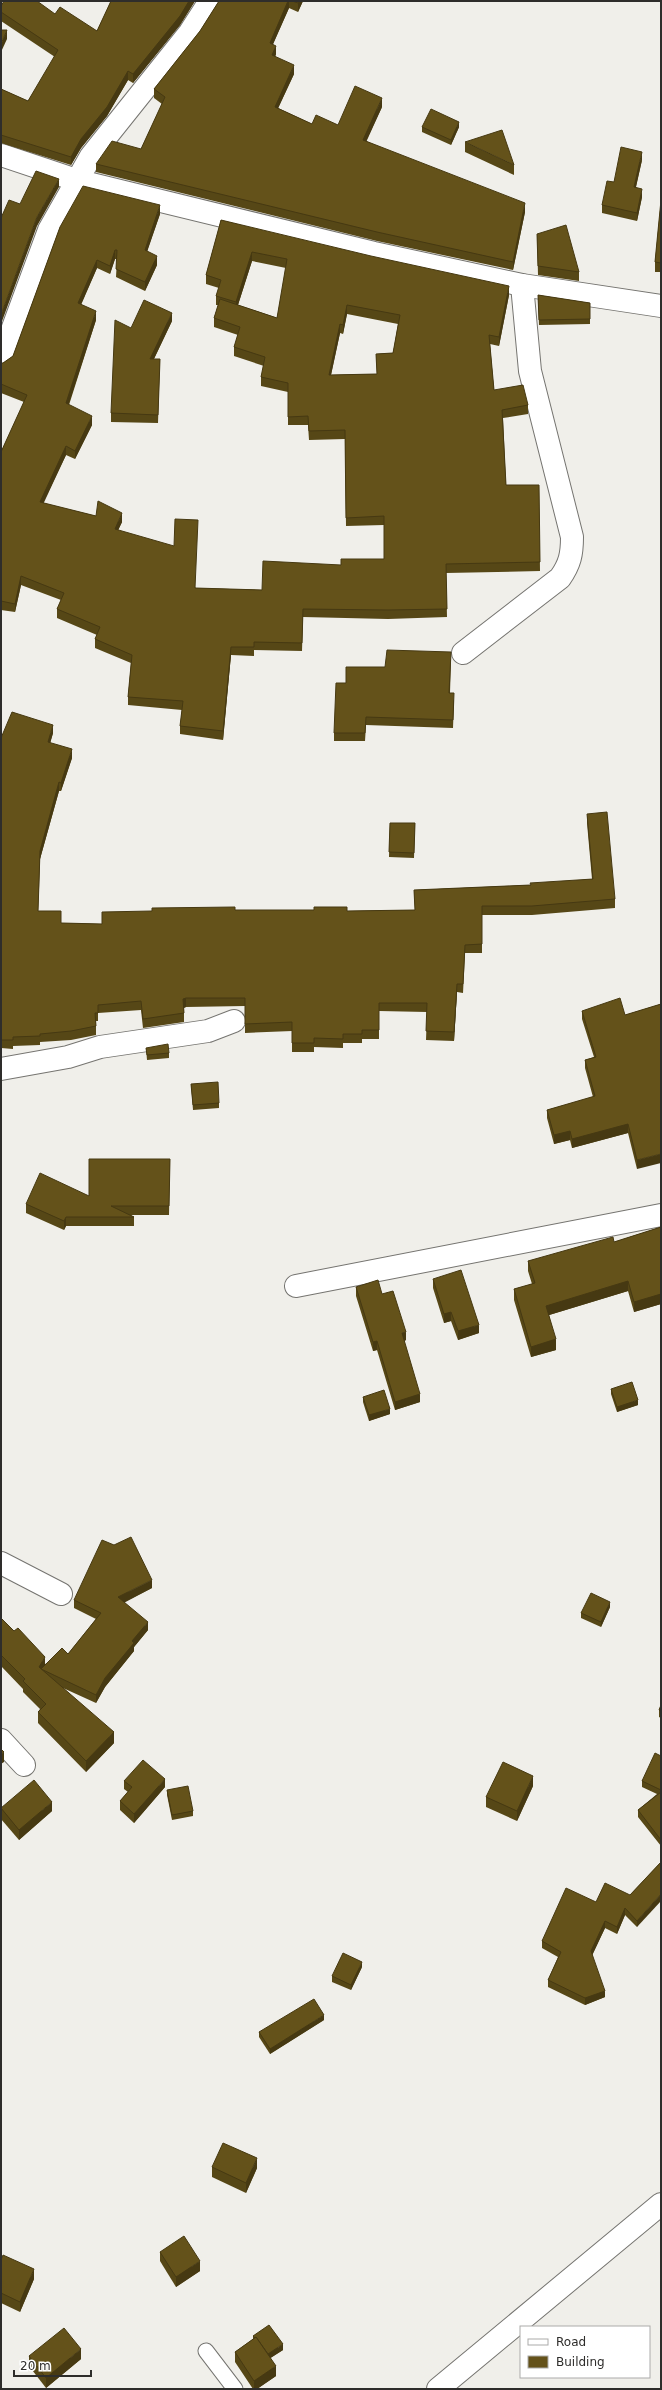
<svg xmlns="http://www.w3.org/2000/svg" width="662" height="2390" viewBox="0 0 662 2390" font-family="'DejaVu Sans',sans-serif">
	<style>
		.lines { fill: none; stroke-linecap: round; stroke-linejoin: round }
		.lane-casing { stroke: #757470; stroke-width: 17 }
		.street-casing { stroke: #757470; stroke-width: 24 }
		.lane { stroke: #fff; stroke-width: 15 }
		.street { stroke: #fff; stroke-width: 22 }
		.wall { fill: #564716; fill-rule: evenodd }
		.shaded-wall { fill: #463912 }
		.building { fill: #64521a; stroke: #463912; fill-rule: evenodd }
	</style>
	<rect width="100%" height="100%" fill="#f0efea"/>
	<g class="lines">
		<defs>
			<path id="lane" d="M206 2351 235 2389"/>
			<g id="street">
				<path d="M1 155 79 181 374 253 522 285 661 306"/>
				<path d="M1 360 49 230 91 156 190 32 210 1"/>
				<path d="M463 653 560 578C570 564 572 554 572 537L530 371 522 285"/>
				<path d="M1 1069 68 1057 100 1047 208 1031 234 1021"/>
				<path d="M296 1286 661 1215"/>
				<path d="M1 1563 61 1594"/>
				<path d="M1 1740 24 1765"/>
				<path d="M438 2389 661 2204"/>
			</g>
		</defs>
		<use href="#lane" class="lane-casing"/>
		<use href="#street" class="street-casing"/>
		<use href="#lane" class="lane"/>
		<use href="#street" class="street"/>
	</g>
	<g class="wall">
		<path d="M111 1H195L180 25 133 83 128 80 107 116 81 148 71 165 1 143V89L28 101 55 57 1 21V6L55 14 97 31Z"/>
		<path d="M219 1H303L298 12 289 8 273 44 276 54 275 57 294 74 278 108 312 124 338 125 382 107 366 141 525 212 513 270 377 241 96 172V164L141 149 162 104 154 98V89L200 31Z"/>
		<path d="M422 127H459L451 145 422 132Z"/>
		<path d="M465 142 514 165V175L465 152Z"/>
		<path d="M642 160 636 187 642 197 637 221 602 213V205L614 182Z"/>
		<path d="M661 200V272H655V262Z"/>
		<path d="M160 214 147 251 157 265 145 291 116 277 117 259H115L110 274 97 268 81 304 96 320 69 405 92 425 75 459 66 455 43 503 96 516 122 522 118 530 196 588 262 590 341 565 384 559V525L346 526 345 439 309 440 308 425H288V392L261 386V377L264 366 234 356V347L238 335 214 327V318L218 305H216V296L219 288 206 284V275L221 220 509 295 499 346 490 344 494 390 528 405V414L503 418 506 485H539L540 571 446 573 447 617 388 619 303 617 302 651 254 650V656L231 655 223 740 180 734V726L182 710 128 705V697L131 663 95 648V639L97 635 57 618V609L61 600 21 585 15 612 1 610V452L24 402 1 393V363H3L13 356 60 227ZM252 261 286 268 277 318 238 305ZM347 314 398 324 393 353 376 354 377 374 331 375 340 333 343 334Z"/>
		<path d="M537 234 579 272V281L538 275Z"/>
		<path d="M538 295 590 303V324L539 325Z"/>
		<path d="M172 321 154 359H160L158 423 111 422V413L131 328Z"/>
		<path d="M451 660 450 693 454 701 453 728 366 725 365 741H334V733L346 683 385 667Z"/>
		<path d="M53 733 50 743 72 758 61 791H59L40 859 38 911 61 923 102 924 235 910 347 911 415 910 414 890 530 885 592 879 587 823V814L615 899V908L532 915H482V953H465L463 993 457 992 454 1041 426 1040 427 1012 379 1011V1039H362V1043H343V1048L314 1047V1052H292V1031L245 1033V1006L186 1007 184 1008V1022L143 1028 141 1010 98 1013V1021H96V1035L71 1040 40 1042V1045L13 1046V1049L1 1048V738Z"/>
		<path d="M390 823H415L414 858 389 857Z"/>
		<path d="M661 1004 637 1169 628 1133 572 1148 570 1140 554 1144 547 1118V1110L593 1097 585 1068V1060L594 1057 582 1019V1011L625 1015Z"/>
		<path d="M146 1048 169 1053V1058L147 1060Z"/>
		<path d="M191 1084 219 1103V1108L193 1110Z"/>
		<path d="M170 1159 169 1215H131L134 1217V1226H66L64 1230 26 1213V1204L89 1196Z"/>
		<path d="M661 1227V1304L634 1312 628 1291 549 1315 556 1350 531 1357 514 1300V1289L532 1284 528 1271V1261L614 1242Z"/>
		<path d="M433 1279 479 1333 458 1340 451 1321 444 1323 433 1288Z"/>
		<path d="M356 1287 382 1294 406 1340 404 1341 420 1402 395 1410 377 1350 373 1351 356 1296Z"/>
		<path d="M611 1389 638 1405 617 1412 611 1394Z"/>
		<path d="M363 1397 390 1414 369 1421 363 1402Z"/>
		<path d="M152 1588 124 1602 148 1630 134 1647V1651L105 1687 96 1703 63 1688 114 1743 86 1772 38 1723V1712L40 1709 23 1692V1689L1 1666V1618L45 1664 68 1654 96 1619 74 1608V1600Z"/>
		<path d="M610 1607 601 1627 581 1618V1613Z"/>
		<path d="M661 1705V1718L659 1717V1710Z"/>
		<path d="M661 1756V1846L638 1817V1810L657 1794 642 1787V1781Z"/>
		<path d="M124 1781 165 1787 134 1823 120 1810V1801L128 1792 124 1789Z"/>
		<path d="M533 1786 517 1821 486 1807V1797Z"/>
		<path d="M167 1790 193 1811V1816L172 1820 167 1795Z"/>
		<path d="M1 1808 52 1811 19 1840 1 1819Z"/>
		<path d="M661 1862 637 1927 625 1915 617 1934 605 1928 592 1955 605 1997 585 2005 548 1987V1980L558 1957 542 1948V1941L596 1902 630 1895Z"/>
		<path d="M362 1967 351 1990 332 1982V1976Z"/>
		<path d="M324 2020 270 2054 259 2037V2032Z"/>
		<path d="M212 2167 257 2168 246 2193 212 2177Z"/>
		<path d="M160 2252 200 2271 176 2287 160 2261Z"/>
		<path d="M1 2260 34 2279 20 2312 1 2303Z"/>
		<path d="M253 2336 283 2350 270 2358 276 2376 257 2389H253L235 2362V2352L253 2339Z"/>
		<path d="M29 2356 81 2359 46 2388 29 2366Z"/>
	</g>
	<g class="shaded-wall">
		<path d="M189 1H195L180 25 133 83V74Z"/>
		<path d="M288 1H289V8L270 51V43Z"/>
		<path d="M299 1H303L298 12V3Z"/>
		<path d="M7 30V39L1 52V44Z"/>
		<path d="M276 46V54L272 64V55Z"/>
		<path d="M294 65V74L275 115V107Z"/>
		<path d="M128 71V80L107 116 81 148 71 165V157L81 139Z"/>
		<path d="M382 98V107L363 149V140Z"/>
		<path d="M459 122V127L451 145V140Z"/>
		<path d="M642 152V160L634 195V187Z"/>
		<path d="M59 179V187L37 226 1 324V315L37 217Z"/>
		<path d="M642 189V197L637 221V213Z"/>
		<path d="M525 203V212L513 270V262Z"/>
		<path d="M160 205V214L145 258V250Z"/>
		<path d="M115 250V259L110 274V266Z"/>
		<path d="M252 252V261L236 311V302Z"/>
		<path d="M157 256V265L145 291V282Z"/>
		<path d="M97 260V268L78 312V303Z"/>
		<path d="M509 286V295L499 346V337Z"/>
		<path d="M347 305V314L343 334V325Z"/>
		<path d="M96 311V320L66 412V403Z"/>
		<path d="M172 313V321L150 367V359Z"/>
		<path d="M340 324V333L329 384V375Z"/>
		<path d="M92 416V425L75 459V451Z"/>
		<path d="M66 446V455L40 511V502Z"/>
		<path d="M122 513V522L115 537V529Z"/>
		<path d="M21 576V585L15 612V604Z"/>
		<path d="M231 647V655L223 740V731Z"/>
		<path d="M53 725V733L48 751V742Z"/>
		<path d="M72 749V758L61 791V783Z"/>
		<path d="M59 782V791L40 859 38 920 40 851Z"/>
		<path d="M457 984V992L454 1041V1032Z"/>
		<path d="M186 998V1007L183 1008V999Z"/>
		<path d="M628 1124V1133L572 1148V1139Z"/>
		<path d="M570 1131V1140L554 1144V1135Z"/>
		<path d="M661 1154V1163L637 1169V1160Z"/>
		<path d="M66 1217V1226L64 1230V1221Z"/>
		<path d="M628 1281V1291L546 1316V1306Z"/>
		<path d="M661 1294V1304L634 1312V1302Z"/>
		<path d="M451 1312V1321L444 1323V1314Z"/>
		<path d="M479 1325V1333L458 1340V1331Z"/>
		<path d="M406 1332V1340L402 1342V1333Z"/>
		<path d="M556 1339V1350L531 1357V1347Z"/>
		<path d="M377 1341V1350L373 1351V1342Z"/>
		<path d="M420 1394V1402L395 1410V1402Z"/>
		<path d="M638 1400V1405L617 1412V1407Z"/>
		<path d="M390 1409V1414L369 1421V1415Z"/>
		<path d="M152 1580V1588L118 1606V1597Z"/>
		<path d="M610 1602V1607L601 1627V1622Z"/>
		<path d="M148 1622V1630L134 1647V1651L105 1687 96 1703V1695L105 1678 132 1641Z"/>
		<path d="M45 1657V1668L44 1670 39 1667Z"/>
		<path d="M114 1732V1743L86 1772V1761Z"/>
		<path d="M4 1752V1762L1 1764V1754Z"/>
		<path d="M533 1776V1786L517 1821V1811Z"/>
		<path d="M165 1779V1787L134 1823V1814Z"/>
		<path d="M52 1802V1811L19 1840V1830Z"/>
		<path d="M661 1894V1901L637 1927V1921Z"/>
		<path d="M625 1908V1915L617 1934V1927Z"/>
		<path d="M605 1921V1928L591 1958V1951Z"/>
		<path d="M362 1962V1967L351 1990V1985Z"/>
		<path d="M605 1991V1997L585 2005V1998Z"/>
		<path d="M324 2015V2020L270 2054V2049Z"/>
		<path d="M257 2158V2168L246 2193V2183Z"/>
		<path d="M200 2261V2271L176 2287V2277Z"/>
		<path d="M34 2269V2279L20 2312V2302Z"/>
		<path d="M283 2344V2350L266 2361V2356Z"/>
		<path d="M81 2349V2359L46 2388V2378Z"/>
		<path d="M276 2366V2376L257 2389H254V2381Z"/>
	</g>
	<g class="building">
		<path d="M4 1H37L55 14 60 7 97 31 111 1H189L180 16 133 74 128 71 107 107 81 139 71 157 1 135V89L28 101 58 50 1 12V6Z"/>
		<path d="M219 1H288L270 43 276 46 272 55 294 65 275 107 312 124 316 115 338 125 355 86 382 98 363 140 525 203 513 262 377 232 96 164 112 141 141 149 165 97 154 89 200 31Z"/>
		<path d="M292 1H299L298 3Z"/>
		<path d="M1 30H7L1 44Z"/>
		<path d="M431 109 459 122 451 140 422 127Z"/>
		<path d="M502 130 514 165 465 142Z"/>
		<path d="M621 147 642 152 634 187 642 189 637 213 602 205 607 181 614 182Z"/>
		<path d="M36 171 59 179 37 217 1 315V218L9 200 20 204Z"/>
		<path d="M83 186 160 205 145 250 157 256 145 282 116 269 117 250H115L110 266 97 260 78 303 96 311 66 403 92 416 75 451 66 446 40 502 96 516 98 501 122 513 115 529 174 546 175 519 198 520 195 588 262 590 263 561 341 565V559H384V516L346 518 345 430 309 431 308 416 288 417V383L261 377 265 357 234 347 240 327 214 318 220 299 277 318 287 259 252 252 236 302 216 296 221 280 206 275 221 220 371 256 509 286 499 337 489 335 494 390 523 385 528 405 502 410 506 485H539L540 562 446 564 447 609 388 610 303 609 302 643 254 642V647H231L223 731 180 726 183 701 128 697 132 655 95 639 100 627 57 609 64 593 21 576 15 604 1 601V452L27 395 1 384V363H3L13 356 60 227ZM347 305 400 315 393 353 376 354 377 374 329 375 340 324 343 325Z"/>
		<path d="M661 200V263L655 262Z"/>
		<path d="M566 225 579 272 538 266 537 234Z"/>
		<path d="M538 295 590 303V319L539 320Z"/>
		<path d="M144 300 172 313 150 359H160L158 415 111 413 115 320 131 328Z"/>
		<path d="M387 650 451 652 449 693H454L453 720 366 717 365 733H334L336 683H346V667H385Z"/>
		<path d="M12 712 53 725 48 742 72 749 61 783 59 782 40 851 38 911H61V923L102 924V912L152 911V908L235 907V910H314V907H347V911L415 910 414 890 531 885 530 883 593 879 587 814 607 812 615 899 532 906H482V944L465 945 463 984H457L454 1032 426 1031 427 1003H379V1030H362V1034H343V1039L314 1038V1043H292V1022L245 1024V998H186L183 999 184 1013 143 1019 141 1001 98 1005V1013H95L96 1026 71 1031 40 1034V1036L13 1037V1040H1V738Z"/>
		<path d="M390 823H415L414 853 389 852Z"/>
		<path d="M620 998 625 1015 661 1004V1154L637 1160 628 1124 572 1139 570 1131 554 1135 547 1110 595 1096 585 1060 596 1057 582 1011Z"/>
		<path d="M168 1044 169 1053 147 1055 146 1048Z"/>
		<path d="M218 1082 219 1103 193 1105 191 1084Z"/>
		<path d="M89 1159H170L169 1206H111L134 1217H66L64 1221 26 1204 40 1173 89 1196Z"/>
		<path d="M661 1227V1294L634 1302 628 1281 546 1306 556 1339 531 1347 514 1289 535 1283 528 1261 613 1237 614 1242Z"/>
		<path d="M461 1270 479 1325 458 1331 451 1312 444 1314 433 1279Z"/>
		<path d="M378 1280 382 1294 393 1291 406 1332 402 1333 420 1394 395 1402 377 1341 373 1342 356 1287Z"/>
		<path d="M632 1382 638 1400 617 1407 611 1389Z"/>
		<path d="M384 1390 390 1409 369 1415 363 1397Z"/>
		<path d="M131 1537 152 1580 118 1597 148 1622 132 1641 134 1643 105 1678 96 1695 41 1669 62 1648 68 1654 101 1613 74 1600 102 1540 114 1545Z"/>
		<path d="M591 1593 610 1602 601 1622 581 1613Z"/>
		<path d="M1 1618 14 1631 18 1628 45 1657 39 1667 114 1732 86 1761 38 1712 46 1704 23 1681 25 1679 1 1655Z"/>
		<path d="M661 1705V1712L659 1710Z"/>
		<path d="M1 1749 4 1752 1 1754Z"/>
		<path d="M655 1753 661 1756V1790L642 1781Z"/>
		<path d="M143 1760 165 1779 134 1814 120 1801 132 1787 124 1781Z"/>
		<path d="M503 1762 533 1776 517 1811 486 1797Z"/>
		<path d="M34 1780 52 1802 19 1830 1 1808Z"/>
		<path d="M188 1786 193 1811 172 1815 167 1790Z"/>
		<path d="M661 1792V1840L638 1810Z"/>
		<path d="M661 1862V1894L637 1921 625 1908 617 1927 605 1921 591 1951 605 1991 585 1998 548 1980 561 1952 542 1941 566 1888 596 1902 605 1883 630 1895Z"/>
		<path d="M343 1953 362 1962 351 1985 332 1976Z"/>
		<path d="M314 1999 324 2015 270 2049 259 2032Z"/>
		<path d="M223 2143 257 2158 246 2183 212 2167Z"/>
		<path d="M184 2236 200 2261 176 2277 160 2252Z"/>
		<path d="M3 2255 34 2269 20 2302 1 2293V2260Z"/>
		<path d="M269 2325 283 2344 268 2354 256 2337 255 2338 253 2336Z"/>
		<path d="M64 2328 81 2349 46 2378 29 2356Z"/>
		<path d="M256 2337 276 2366 254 2381 235 2352Z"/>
	</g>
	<rect width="662" height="2390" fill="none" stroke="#2e2d2b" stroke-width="4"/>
	<rect x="520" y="2326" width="130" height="52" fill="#ffffff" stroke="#ababaa"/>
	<rect x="528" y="2339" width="20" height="6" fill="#ffffff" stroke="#ababaa"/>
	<text x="556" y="2346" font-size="12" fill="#2e2d2b">Road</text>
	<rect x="528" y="2356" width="20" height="12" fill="#64521a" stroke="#ababaa"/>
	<text x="556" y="2366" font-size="12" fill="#2e2d2b">Building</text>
	<path d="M14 2370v6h77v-6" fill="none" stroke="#2e2d2b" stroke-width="2"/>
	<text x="20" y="2370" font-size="12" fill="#2e2d2b" stroke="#ffffff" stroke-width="3" paint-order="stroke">20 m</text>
</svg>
